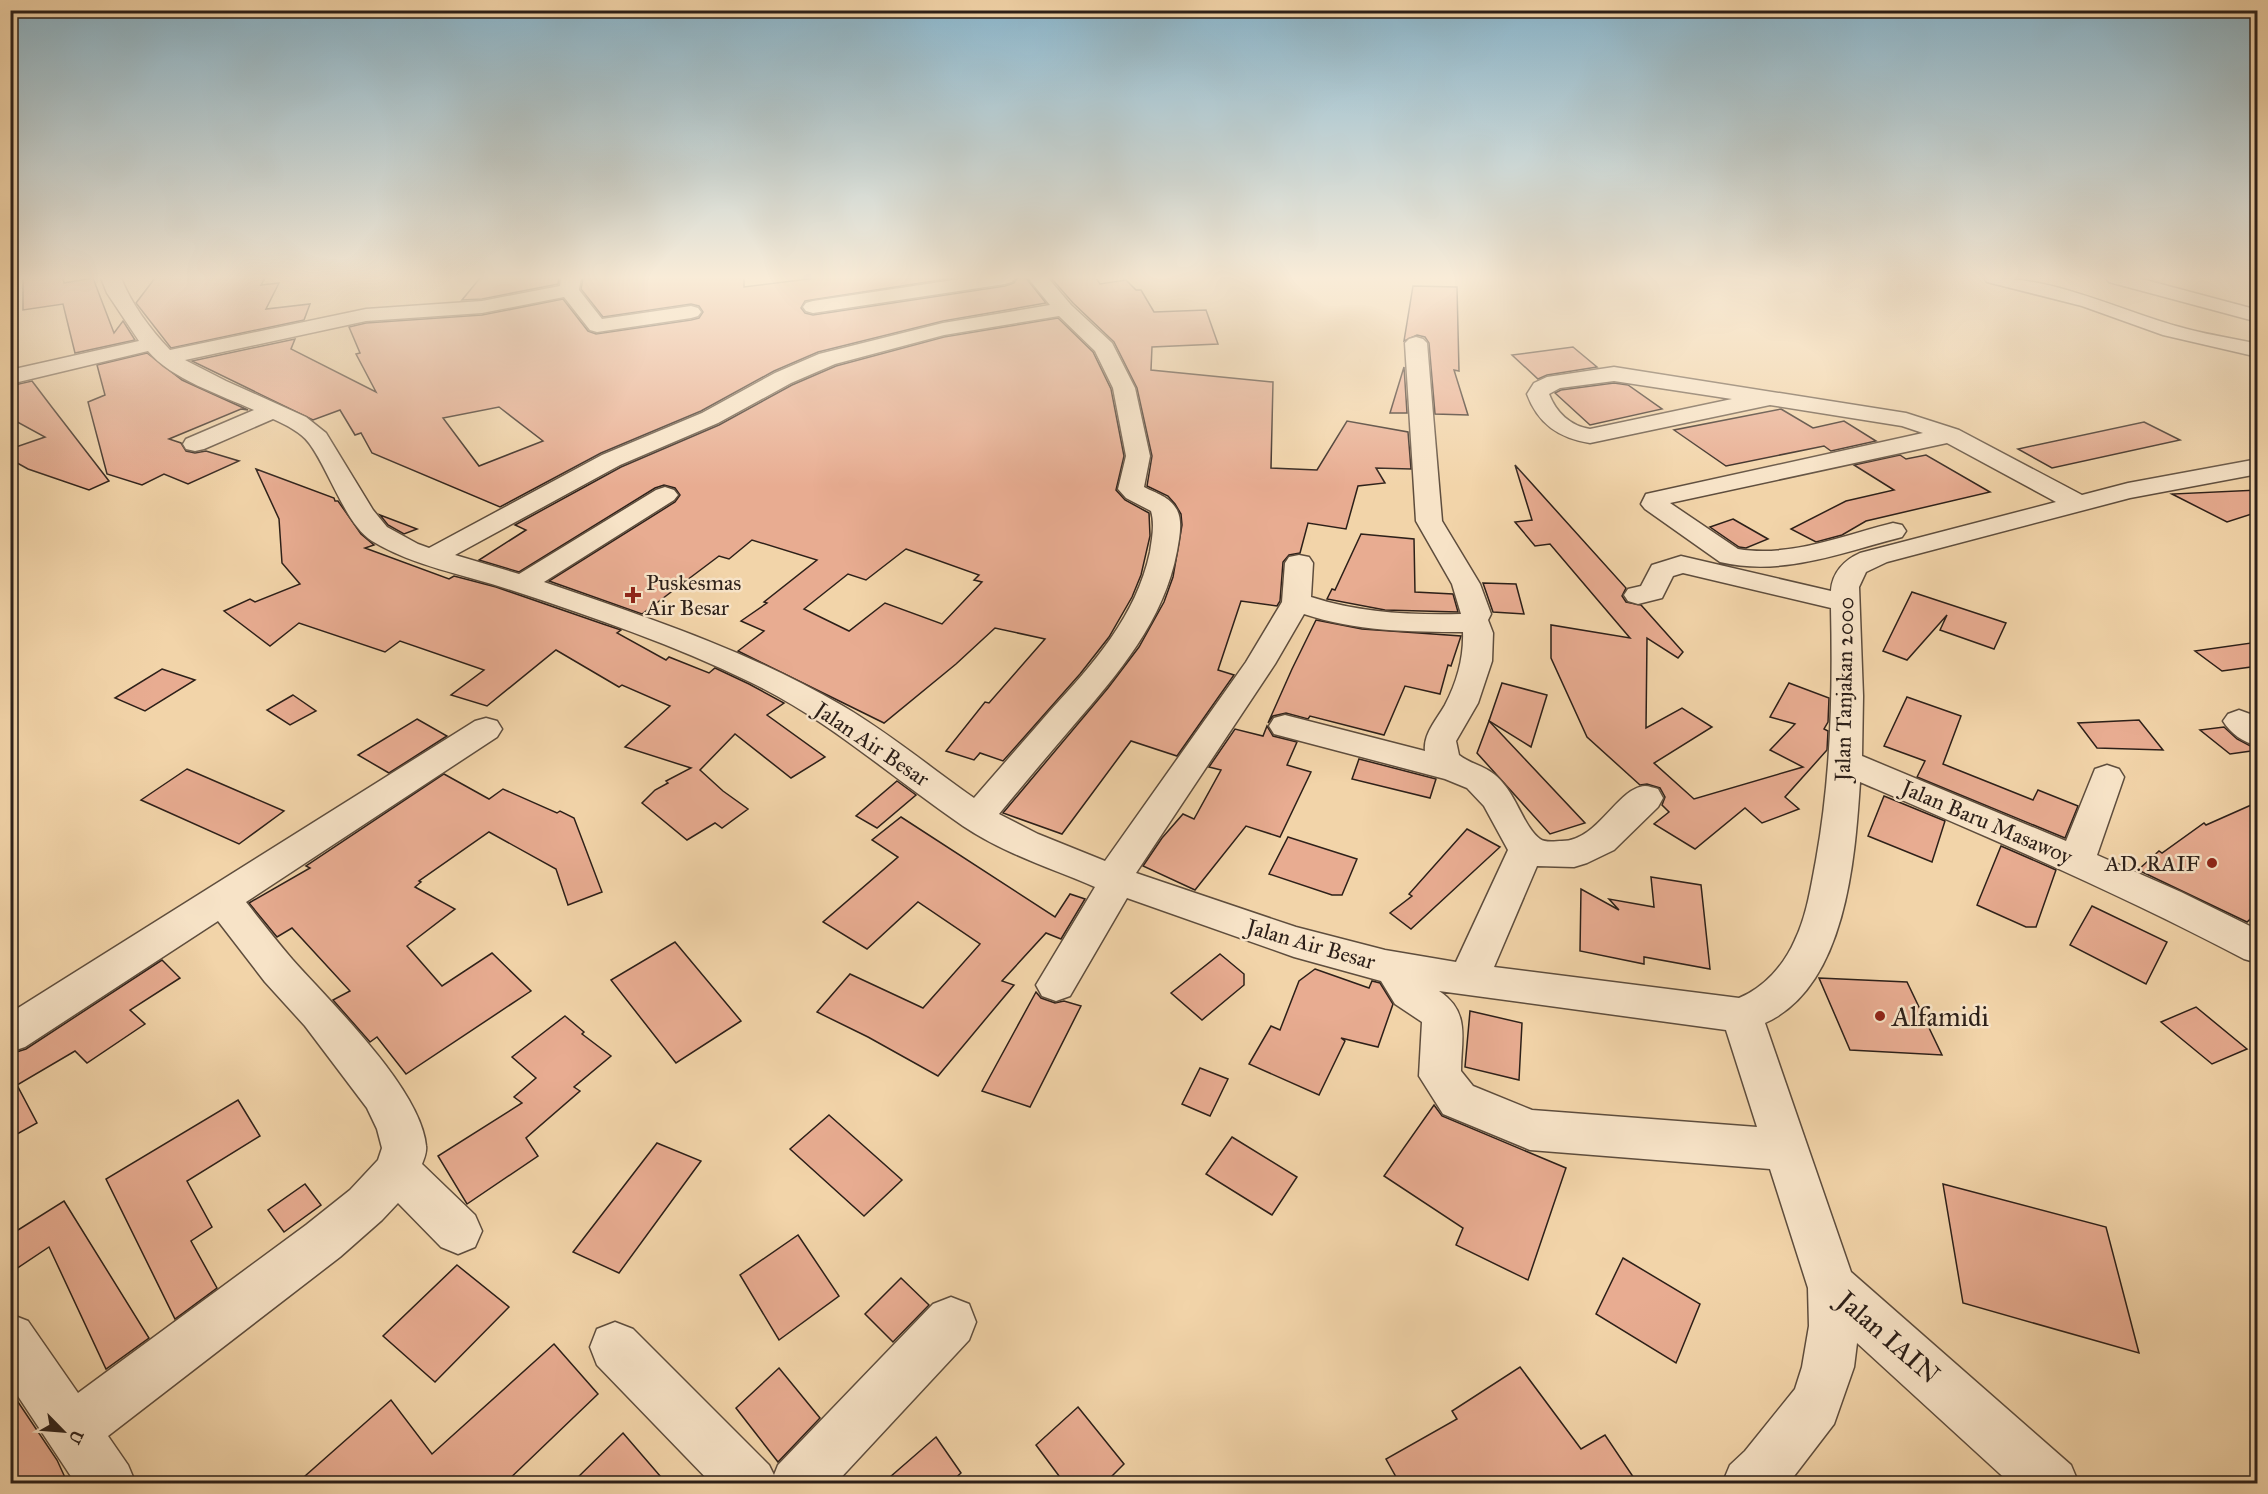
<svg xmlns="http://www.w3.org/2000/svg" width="2268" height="1494" viewBox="0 0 2268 1494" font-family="'IM FELL Great Primer',serif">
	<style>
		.building { fill: #e8ac91; stroke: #2d2019; stroke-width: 1.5; fill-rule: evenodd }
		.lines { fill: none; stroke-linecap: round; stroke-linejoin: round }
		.minor-casing { stroke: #5e4d3d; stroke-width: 3 }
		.minor { fill: #f7e3c7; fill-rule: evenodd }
		.poi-dot { fill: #8f2418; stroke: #f7e3c7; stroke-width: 2 }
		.labels { text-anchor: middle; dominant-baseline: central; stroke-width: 5; stroke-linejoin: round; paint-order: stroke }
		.poi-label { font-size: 22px; fill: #2d2019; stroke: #f7e3c7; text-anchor: start }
		.street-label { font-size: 22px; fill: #2d2019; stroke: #f7e3c7 }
		.near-poi-label { font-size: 27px; fill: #2d2019; stroke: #f7e3c7; text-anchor: start }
		.near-street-label { font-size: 27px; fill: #2d2019; stroke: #f7e3c7 }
	</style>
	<rect width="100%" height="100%" fill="#f2d4a9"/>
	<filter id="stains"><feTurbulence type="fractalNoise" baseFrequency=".00333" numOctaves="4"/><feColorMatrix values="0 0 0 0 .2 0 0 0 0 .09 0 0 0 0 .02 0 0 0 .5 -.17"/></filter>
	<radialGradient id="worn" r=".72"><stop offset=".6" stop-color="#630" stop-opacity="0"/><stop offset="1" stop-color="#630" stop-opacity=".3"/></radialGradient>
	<g class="building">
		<path d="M23 278H63L64 283 93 278 114 333 123 321 135 340 75 353 63 304 23 310Z"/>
		<path d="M155 278H265L261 285 279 283 266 309 310 304 304 320 171 348 136 303Z"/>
		<path d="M480 278H559L558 284 482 299 462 300Z"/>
		<path d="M583 278H744V287L816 278H953L805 301 801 308 805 313 813 315 1005 286 1014 283 1017 278H1026L1046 303 943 321 818 352 774 371 701 411 601 453 500 507 372 453 361 433 355 435 340 410 313 420 192 361 295 339 291 349 376 392 356 354 360 353 349 327 366 323 482 315 563 299 588 331 596 334 691 320 699 318 703 312 699 306 691 304 603 317 581 289ZM499 407 543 441 479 466 443 418Z"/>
		<path d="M1051 278H1096L1100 284 1126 280 1136 290H1141L1154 312 1206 310 1218 344 1152 347 1151 370 1273 382 1271 468 1317 470 1347 421 1408 432 1411 469 1376 468 1385 483 1358 486 1346 529 1308 523 1300 553 1289 555 1283 562 1280 601 1277 606 1241 601 1218 670 1234 675 1177 756 1131 741 1062 834 1003 813 1108 688 1139 647 1164 602 1173 577 1182 525 1181 514 1175 504 1168 496 1147 486 1152 456 1137 388 1114 342 1073 303Z"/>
		<path d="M1413 286 1457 287 1459 371 1454 370 1468 415 1435 414 1429 343 1425 337 1417 335 1404 341Z"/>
		<path d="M1058 318 1093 352 1111 389 1124 456 1116 490 1125 500 1149 513 1150 536 1141 575 1132 597 1109 637 1080 674 1003 761 980 753 974 760 946 751 985 702 989 703 1045 639 995 628 956 664 884 723 738 651 764 631 741 621 767 603 764 602 817 560 752 540 729 559 719 556 642 614 549 581 675 502 680 495 675 488 664 485 655 488 519 572 479 560 526 530 515 525 621 467 719 425 792 385 836 366 944 337ZM906 549 979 575 974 580 982 582 942 624 885 603 849 631 804 609 848 574 866 580Z"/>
		<path d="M1573 347 1597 367 1547 375 1538 379 1512 355Z"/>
		<path d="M147 353 182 380 248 410 241 409 169 439 181 443 186 451 195 453 206 451 239 461 188 484 164 474 142 485 107 474 88 402 105 395 97 365Z"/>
		<path d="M1404 367 1407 413H1390Z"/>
		<path d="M32 381 51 406 109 481 89 490 28 469 10 459V449L45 437 10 418V386Z"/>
		<path d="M1614 383 1628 385 1662 409 1590 425 1555 393 1561 390Z"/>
		<path d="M1781 409 1813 428 1844 421 1876 441 1831 451 1824 446 1726 466 1674 430Z"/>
		<path d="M2144 422 2180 440 2052 468 2018 449Z"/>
		<path d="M1900 455 1906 459 1926 455 1990 492 1866 521 1842 535 1816 542 1791 529 1846 501 1894 490 1854 465Z"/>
		<path d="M1515 465 1626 588 1622 596 1626 602 1641 605 1683 652 1678 658 1647 638 1646 728 1682 708 1712 727 1654 763 1694 799 1803 767 1770 750 1795 724 1770 717 1789 683 1829 698 1828 722 1824 729 1828 731 1827 750 1785 797 1799 809 1762 823 1745 808 1695 849 1654 824 1669 812 1662 805 1665 797 1660 788 1647 784 1640 785 1587 737 1551 658V625L1630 638 1550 544 1535 546 1515 522 1532 520Z"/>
		<path d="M256 469 334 498 335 501H338L361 534 374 545 365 548 449 579 454 576 496 587 603 624 621 630 617 633 666 660 669 657 709 673 715 668 749 684 784 703 767 715 825 757 791 778 735 734 700 770 723 791 748 809 722 828 715 823 687 840 642 803 655 790 668 783 666 781 691 768 625 747 670 706 622 685 619 687 556 650 487 706 451 695 484 670 400 641 385 652 299 623 270 646 224 611 250 599 255 602 300 584 282 563 279 519Z"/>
		<path d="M2258 490V512L2227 522 2172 494Z"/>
		<path d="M380 515 417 529 404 534 388 525Z"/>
		<path d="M1733 519 1768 539 1746 548 1739 547 1710 527Z"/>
		<path d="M1361 534 1414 539 1415 592 1453 594 1458 612 1385 610 1327 599 1332 589 1335 590Z"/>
		<path d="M1483 583 1516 584 1524 614 1493 612Z"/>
		<path d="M1912 592 2006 623 1994 649 1940 630 1947 615 1907 660 1883 651Z"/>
		<path d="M1316 620 1362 629 1461 636 1451 666 1448 665 1440 694 1405 686 1384 735 1310 716 1308 719 1286 713 1273 716 1268 723 1292 669Z"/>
		<path d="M2258 642V666L2222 671 2195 651Z"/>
		<path d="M162 669 195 680 145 711 115 698Z"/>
		<path d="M1502 683 1547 695 1531 747 1489 721Z"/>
		<path d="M293 695 316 711 290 725 267 710Z"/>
		<path d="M1907 697 1961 716 1943 764 2033 800 2038 790 2078 806 2065 838 1917 777 1925 761 1884 746Z"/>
		<path d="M417 719 447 736 389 773 358 755Z"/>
		<path d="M2139 720 2163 750 2097 748 2078 723Z"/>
		<path d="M1489 721 1522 756 1585 823 1550 834 1477 753Z"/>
		<path d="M1267 726 1273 736 1297 742 1287 765 1311 772 1280 837 1246 826 1195 890 1143 866 1162 838 1183 814 1194 819 1221 770 1209 767 1235 729 1263 736Z"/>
		<path d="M2224 727 2237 739 2258 750 2230 754 2200 730Z"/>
		<path d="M1359 759 1436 779 1430 798 1352 779Z"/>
		<path d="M187 769 284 811 239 844 141 800Z"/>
		<path d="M444 774 489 799 503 789 557 813 560 811 574 818 602 892 568 905 556 869 489 832 419 881 421 882 415 887 455 909 407 946 442 986 492 953 531 991 406 1074 377 1037 370 1042 333 1000 350 991 292 928 277 937 249 903 310 868 306 866Z"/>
		<path d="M897 781 916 795 877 828 856 816Z"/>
		<path d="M1884 796 1945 821 1932 862 1868 836Z"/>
		<path d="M2258 802V912L2247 922 2138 870 2159 851 2162 853 2204 823 2206 825Z"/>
		<path d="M901 817 1055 917 1070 894 1085 899 1061 939 1046 933 1002 981 1014 985 938 1076 868 1037 817 1012 850 974 923 1008 980 944 918 902 867 949 823 922 898 857 872 840Z"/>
		<path d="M1467 829 1500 847 1411 929 1390 913 1412 896 1409 894Z"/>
		<path d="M1288 837 1357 859 1342 895H1332L1269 874Z"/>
		<path d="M2001 846 2056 870 2036 927H2026L1977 905Z"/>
		<path d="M1651 877 1701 885 1710 969 1644 957V964L1580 951 1581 889 1619 910 1609 899 1654 907Z"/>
		<path d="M2092 906 2167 942 2146 984 2070 945Z"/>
		<path d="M675 942 741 1021 676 1063 611 980Z"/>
		<path d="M1220 954 1244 974V985L1202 1020 1171 993Z"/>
		<path d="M162 960 180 978 130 1010 145 1024 87 1063 75 1051 17 1085 37 1123 10 1138V1054L26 1049Z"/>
		<path d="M1315 969 1369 988 1372 981 1380 983 1393 1004 1378 1047 1341 1038 1345 1041 1319 1095 1249 1064 1271 1026 1280 1030 1299 981Z"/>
		<path d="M1819 978 1907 982 1942 1055 1850 1050Z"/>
		<path d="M1036 992 1041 998 1055 1003 1064 1001 1081 1006 1030 1107 982 1091Z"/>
		<path d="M2196 1007 2247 1049 2212 1064 2161 1022Z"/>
		<path d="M1470 1011 1522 1023 1519 1080 1465 1067Z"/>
		<path d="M565 1016 584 1032 582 1034 611 1056 574 1087 580 1091 526 1138 538 1156 467 1204 438 1156 522 1103 514 1097 536 1078 512 1057Z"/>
		<path d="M1200 1068 1228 1079 1210 1116 1182 1104Z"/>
		<path d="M238 1100 260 1136 187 1181 212 1227 191 1241 217 1288 175 1319 106 1179Z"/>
		<path d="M1434 1105 1442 1116 1566 1168 1528 1280 1456 1245 1463 1228 1384 1176Z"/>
		<path d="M829 1115 902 1180 864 1216 790 1149Z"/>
		<path d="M1232 1137 1297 1177 1272 1215 1206 1174Z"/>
		<path d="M657 1143 701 1161 619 1273 573 1252Z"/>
		<path d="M305 1184 321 1205 284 1232 268 1210Z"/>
		<path d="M1943 1184 2106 1227 2139 1353 1963 1303Z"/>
		<path d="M64 1201 149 1338 106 1369 49 1247 10 1273V1235Z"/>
		<path d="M798 1235 839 1296 779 1340 740 1275Z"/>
		<path d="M1623 1258 1700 1304 1676 1363 1596 1314Z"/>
		<path d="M457 1265 509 1307 435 1382 383 1336Z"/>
		<path d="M901 1278 929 1305 893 1342 865 1314Z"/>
		<path d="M554 1344 598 1394 504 1484H296L391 1400 432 1454Z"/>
		<path d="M1520 1367 1581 1449 1605 1435 1638 1484H1400L1386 1459 1457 1419 1452 1411Z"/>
		<path d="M779 1368 820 1418 778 1462 736 1408Z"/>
		<path d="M10 1390 57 1460 68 1484H10Z"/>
		<path d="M1078 1407 1124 1464 1104 1484H1065L1036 1445Z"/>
		<path d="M623 1433 667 1484H571Z"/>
		<path d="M936 1437 961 1473 949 1484H882Z"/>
	</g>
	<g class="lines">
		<defs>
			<g id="minor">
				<path d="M101 278H121C132 305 150 329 170 350L366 309 482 301 560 286 561 278H581L579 290 602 319 691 306 698 308 701 312 698 316 691 318 597 332 590 330 564 297 482 313 366 321 185 360 226 381 306 417 326 433 373 510 387 527 418 544 429 548 602 455 702 413 775 373 819 354 943 323 1050 305 1028 278H1048L1071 305 1112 343 1135 388 1150 456 1144 487C1157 494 1169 496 1177 510 1183 522 1179 539 1177 551 1164 621 1118 674 1073 726 1048 755 1023 785 999 814L1038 834 1105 861 1246 662 1282 602 1285 563 1289 557 1299 555 1309 557 1313 563 1311 597C1360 613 1410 615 1461 614L1452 584 1416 521 1405 343 1409 339 1416 337 1423 339 1427 343 1442 521 1480 584 1491 614 1488 620 1493 633 1492 661 1478 703 1456 741 1459 755C1469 763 1481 765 1491 772 1516 789 1522 826 1540 839 1545 843 1556 841 1562 841 1598 841 1617 788 1645 786 1649 786 1654 788 1658 789L1663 798 1658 807 1614 850 1587 863 1574 867 1537 866 1494 967 1739 998C1765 987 1784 965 1795 940 1807 915 1811 886 1816 860 1831 777 1833 693 1831 608L1683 573 1673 576 1662 598 1638 604 1628 601 1624 595 1628 589 1641 586 1652 565 1681 556 1831 591C1832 573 1844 560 1860 553L2056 502 1947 443 1670 503 1738 549C1790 558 1844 535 1893 523L1902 525 1906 531 1902 537C1843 552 1782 577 1720 562L1645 509 1641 504 1646 494 1923 433 1902 426 1770 405 1590 443C1559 438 1538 424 1527 394L1534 383 1547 377 1614 367 1906 413 1959 430 2082 495 2128 483 2258 459V474L2130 498 1887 562 1866 572 1859 587 1863 696 1862 756 2066 841 2095 769 2107 765 2119 769 2124 777 2097 855 2181 892 2258 930V963L2244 959C2119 893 1990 838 1860 782 1855 859 1846 987 1765 1023L1851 1272 2071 1465 2079 1484H2011L1857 1343 1854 1367 1834 1424 1788 1484H1722L1730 1465 1745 1451 1795 1389 1802 1367 1809 1326 1808 1288 1770 1169 1530 1150 1443 1114 1419 1076 1422 1022 1395 1004 1381 981 1294 957 1127 898 1070 996 1056 1001 1042 996 1036 985 1095 887C1051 868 1003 853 963 826 891 777 828 719 750 682 674 645 593 617 514 591 467 575 415 567 372 541 345 524 329 469 309 443 301 432 286 425 273 419L204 449 195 451 186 449 183 444 186 439 254 410C221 395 171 379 148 351L10 384V370L139 341 107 293ZM1059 316 1095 351 1113 388 1126 456 1118 489 1126 498 1151 511C1155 524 1152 539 1150 552 1136 617 1093 664 1049 712 1024 741 999 769 974 798 931 768 889 733 843 706 750 651 646 617 544 582L674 500 678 495 674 490 665 487 656 490 519 574 455 555 620 465 718 423 791 383 835 364 944 335ZM1614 381 1732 399 1590 429C1570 426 1556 412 1549 394L1560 388ZM1304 614C1355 631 1409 632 1463 632 1464 657 1457 682 1445 705 1437 719 1423 734 1425 751L1285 715 1274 718 1269 726 1274 734 1445 779 1467 788 1484 806 1508 850 1456 962 1385 950 1296 927 1136 873 1275 664ZM1439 991 1726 1030 1757 1127 1532 1110 1473 1086 1461 1071C1461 1039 1471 1012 1439 991Z"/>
				<path d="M967 278H1015L1012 282 1005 284 813 313 806 311 803 307 806 303 813 301Z"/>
				<path d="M1984 278C2052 276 2113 308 2176 326 2203 334 2231 338 2258 344V357L2163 335 2082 306 1987 282Z"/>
				<path d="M2106 278H2138L2258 310V322L2109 282Z"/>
				<path d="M2239 710 2250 714 2258 719V746C2243 742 2231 734 2223 721L2228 714Z"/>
				<path d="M486 718 497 721 502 729 497 737 246 902C261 921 276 940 292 959 330 1002 421 1089 426 1146 427 1152 424 1159 422 1164L475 1215 482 1231 475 1247 458 1254 441 1247 398 1203 382 1220 340 1257 108 1436 128 1465 136 1484H76L10 1384V1314L28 1321 78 1393 306 1225 350 1190 378 1160 382 1148 377 1129 367 1108 305 1026 265 982 218 921 25 1047 10 1052V1013L475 721Z"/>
				<path d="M951 1297 969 1304 976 1322 969 1340 835 1484H712L597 1365 590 1347 597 1329 615 1322 633 1329 769 1465 774 1475 778 1465 933 1304Z"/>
			</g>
		</defs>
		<use href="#minor" class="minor-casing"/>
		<use href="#minor" class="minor"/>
	</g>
	<linearGradient id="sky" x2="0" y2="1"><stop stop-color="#89b6cd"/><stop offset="0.57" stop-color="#f9ecd8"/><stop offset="1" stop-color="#f9ecd8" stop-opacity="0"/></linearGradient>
	<rect width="2268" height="487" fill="url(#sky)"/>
	<g class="poi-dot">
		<path d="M630 586h6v6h6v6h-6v6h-6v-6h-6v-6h6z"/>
		<circle cx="2212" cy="863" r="6"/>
		<circle cx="1880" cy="1016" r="6"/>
	</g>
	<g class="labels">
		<g class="poi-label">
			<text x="646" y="582">Puskesmas<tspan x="646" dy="25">Air Besar</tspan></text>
			<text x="2200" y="863" text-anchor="end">AD. RAIF</text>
		</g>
		<g class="street-label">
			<text transform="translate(1844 689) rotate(-89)">Jalan Tanjakan 2000</text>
			<text transform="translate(872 744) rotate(34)">Jalan Air Besar</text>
			<text transform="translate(1987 822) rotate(23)">Jalan Baru Masawoy</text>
			<text transform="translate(1311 944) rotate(16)">Jalan Air Besar</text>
		</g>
		<g class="near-poi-label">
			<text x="1892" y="1016">Alfamidi</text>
		</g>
		<g class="near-street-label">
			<text transform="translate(1889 1337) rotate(41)">Jalan IAIN</text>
		</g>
	</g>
	<rect width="2268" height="1494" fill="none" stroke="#f2d4a9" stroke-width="36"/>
	<rect x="12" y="12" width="2244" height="1470" fill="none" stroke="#2d2019" stroke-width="3"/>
	<rect x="18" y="18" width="2232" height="1458" fill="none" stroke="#2d2019" stroke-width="1.5"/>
	<g transform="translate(63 1431) rotate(115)" stroke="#f7e3c7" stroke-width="4.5" paint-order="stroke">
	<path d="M0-4.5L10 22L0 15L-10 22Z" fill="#2d2019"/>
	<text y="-9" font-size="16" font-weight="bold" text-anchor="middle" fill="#2d2019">U</text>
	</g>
	<rect width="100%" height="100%" filter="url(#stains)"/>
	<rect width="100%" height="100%" fill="url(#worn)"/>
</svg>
